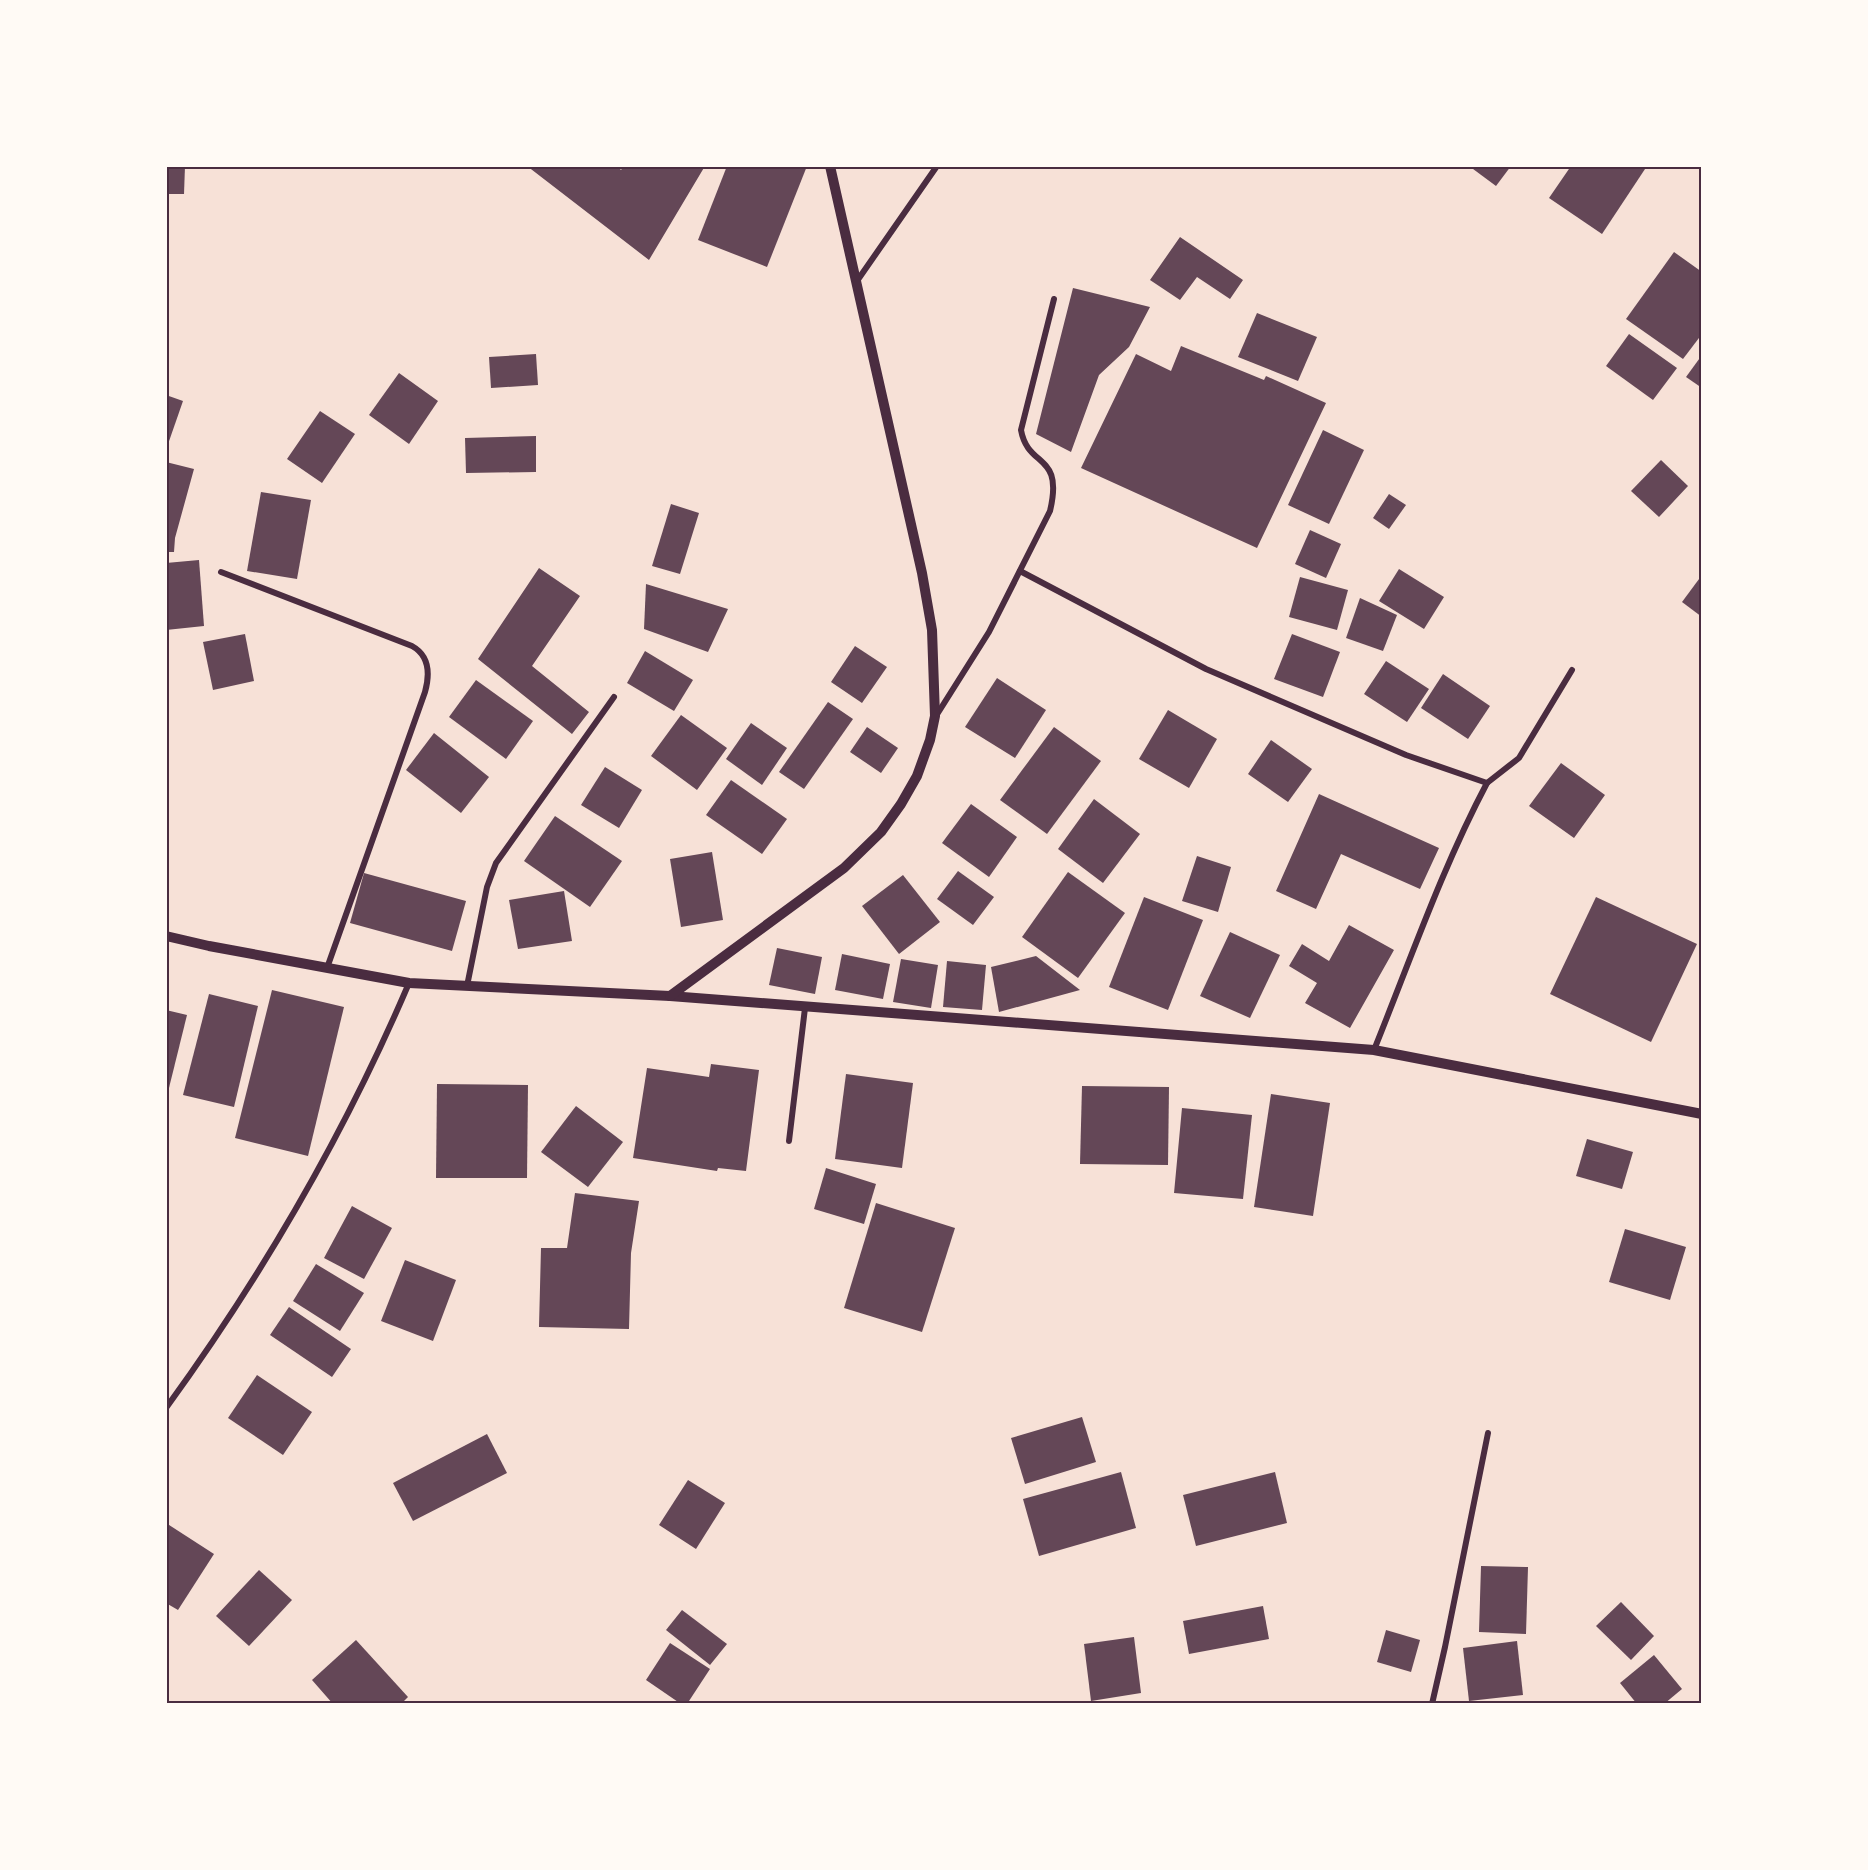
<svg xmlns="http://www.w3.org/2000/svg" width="1868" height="1870" viewBox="0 0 1868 1870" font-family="'Exo 2',sans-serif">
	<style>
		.building { fill: #644757 }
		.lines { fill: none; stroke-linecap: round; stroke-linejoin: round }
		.minor { stroke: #4a2c40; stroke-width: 6 }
		.tertiary { stroke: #4a2c40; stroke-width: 10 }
		.neatline { fill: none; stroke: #4a2c40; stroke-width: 2 }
	</style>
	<rect width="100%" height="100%" fill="#f7e1d7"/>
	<g class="building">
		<path d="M166 166H185L184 194H166Z"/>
		<path d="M527 166H617L621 170 624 166H705L649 260Z"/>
		<path d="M727 166H807L767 267 698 240Z"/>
		<path d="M1469 166H1511L1496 186Z"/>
		<path d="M1571 166H1647L1602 234 1549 198Z"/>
		<path d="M1180 237 1243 280 1230 299 1197 277 1180 300 1150 280Z"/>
		<path d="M1674 252 1702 272V334L1683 359 1626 319Z"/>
		<path d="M1073 288 1150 307 1129 347 1099 375 1071 452 1036 434Z"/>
		<path d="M1257 313 1317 337 1298 381 1238 357Z"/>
		<path d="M1629 334 1677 368 1653 400 1606 366Z"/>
		<path d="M1181 346 1264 380 1266 376 1326 403 1257 548 1081 468 1136 354 1171 371Z"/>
		<path d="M536 354 538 385 491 388 489 357Z"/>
		<path d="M1702 355V388L1686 377Z"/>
		<path d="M399 373 438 401 409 444 369 415Z"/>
		<path d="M166 395 183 401 167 447H166Z"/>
		<path d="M320 411 355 434 322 483 287 459Z"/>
		<path d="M1323 430 1364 450 1329 524 1288 505Z"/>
		<path d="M536 436V472L466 473 465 438Z"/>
		<path d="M1661 460 1688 486 1659 517 1631 491Z"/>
		<path d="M166 462 194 469 175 538 174 552H166Z"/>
		<path d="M261 492 311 500 297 579 247 571Z"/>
		<path d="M1389 494 1406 505 1389 529 1373 518Z"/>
		<path d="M671 504 699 513 680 574 652 566Z"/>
		<path d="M1310 530 1341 544 1326 578 1295 564Z"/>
		<path d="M199 560 204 626 166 630V563Z"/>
		<path d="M539 568 580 596 532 666 589 712 572 734 478 659Z"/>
		<path d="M1399 569 1444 597 1424 629 1379 601Z"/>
		<path d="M1702 575V617L1682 602Z"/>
		<path d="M1300 577 1348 590 1337 630 1289 617Z"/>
		<path d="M646 584 728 609 708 652 644 629Z"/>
		<path d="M1360 598 1397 615 1383 651 1346 638Z"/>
		<path d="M245 634 254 681 213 690 203 642Z"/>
		<path d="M1292 634 1340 652 1323 697 1274 679Z"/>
		<path d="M855 646 887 667 862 703 831 682Z"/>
		<path d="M645 651 693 680 674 711 627 683Z"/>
		<path d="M1386 661 1429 689 1407 722 1364 694Z"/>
		<path d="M1443 674 1490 706 1468 739 1421 708Z"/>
		<path d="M997 678 1046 710 1015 758 965 727Z"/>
		<path d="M476 680 533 721 506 759 449 717Z"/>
		<path d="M828 702 853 719 804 789 779 772Z"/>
		<path d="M1168 710 1217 739 1189 788 1139 759Z"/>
		<path d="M681 715 727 748 697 790 651 756Z"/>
		<path d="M751 723 787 748 762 785 726 759Z"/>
		<path d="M867 727 898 748 881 773 850 752Z"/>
		<path d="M1054 727 1101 761 1047 834 1000 800Z"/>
		<path d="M434 733 489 777 461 813 406 770Z"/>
		<path d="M1271 740 1312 769 1288 802 1248 774Z"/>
		<path d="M1561 763 1605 795 1574 838 1529 806Z"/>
		<path d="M605 767 642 790 619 828 581 805Z"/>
		<path d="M731 780 787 819 762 854 706 815Z"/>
		<path d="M1319 794 1439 848 1420 889 1341 854 1316 909 1276 891Z"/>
		<path d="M1094 799 1140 834 1103 883 1058 849Z"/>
		<path d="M971 804 1017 837 989 877 942 843Z"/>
		<path d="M555 816 622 861 590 907 524 861Z"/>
		<path d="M712 852 723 920 681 927 670 859Z"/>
		<path d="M1197 856 1231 867 1218 912 1182 901Z"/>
		<path d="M958 871 994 897 973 925 937 899Z"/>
		<path d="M1068 872 1125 913 1078 978 1022 937Z"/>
		<path d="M364 873 466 901 452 951 350 923Z"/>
		<path d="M903 875 940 922 899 954 862 906Z"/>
		<path d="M564 891 572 941 518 949 509 900Z"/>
		<path d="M1144 897 1203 920 1168 1010 1109 987Z"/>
		<path d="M1596 897 1697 944 1651 1042 1550 994Z"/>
		<path d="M1349 925 1394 950 1350 1028 1305 1003 1317 983 1289 966 1302 944 1329 961Z"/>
		<path d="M1230 932 1280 955 1250 1018 1200 996Z"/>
		<path d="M777 948 822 957 815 994 769 985Z"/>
		<path d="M842 954 890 964 883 999 835 990Z"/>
		<path d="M1036 956 1080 990 999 1012 991 967Z"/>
		<path d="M901 959 938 965 931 1008 893 1002Z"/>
		<path d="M947 961 986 965 982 1010 943 1007Z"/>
		<path d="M272 990 344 1007 308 1156 235 1138Z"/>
		<path d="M209 994 258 1006 234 1107 183 1095Z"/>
		<path d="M166 1010 187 1015 167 1096H166Z"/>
		<path d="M711 1064 759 1070 746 1171 718 1168 717 1171 633 1158 647 1068 709 1077Z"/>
		<path d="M846 1074 913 1083 902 1168 835 1159Z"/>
		<path d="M437 1084 528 1085 527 1178H436Z"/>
		<path d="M1082 1086 1169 1087 1168 1165 1080 1164Z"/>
		<path d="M1271 1094 1330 1103 1313 1216 1254 1207Z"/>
		<path d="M576 1106 623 1142 588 1187 541 1152Z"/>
		<path d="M1182 1108 1252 1115 1243 1199 1174 1193Z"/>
		<path d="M1587 1139 1633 1152 1622 1189 1576 1176Z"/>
		<path d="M826 1168 876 1184 864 1224 814 1209Z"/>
		<path d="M575 1193 639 1201 631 1253 629 1329 539 1327 541 1248H567Z"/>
		<path d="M876 1203 955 1228 922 1332 844 1308Z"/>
		<path d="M352 1206 392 1228 364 1279 324 1258Z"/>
		<path d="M1625 1229 1686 1247 1670 1300 1609 1282Z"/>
		<path d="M405 1260 456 1280 433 1341 381 1321Z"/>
		<path d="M316 1264 364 1293 340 1331 293 1301Z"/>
		<path d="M289 1307 351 1349 332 1377 270 1335Z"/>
		<path d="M257 1375 312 1412 283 1455 228 1418Z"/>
		<path d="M1082 1417 1096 1462 1025 1484 1011 1438Z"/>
		<path d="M487 1434 507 1473 413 1521 393 1483Z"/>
		<path d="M1121 1472 1136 1528 1039 1556 1023 1499Z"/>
		<path d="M1275 1472 1287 1523 1196 1546 1183 1495Z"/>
		<path d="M688 1480 725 1503 696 1549 659 1525Z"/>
		<path d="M166 1523 214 1554 178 1610 166 1603Z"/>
		<path d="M1481 1566 1528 1567 1526 1634 1479 1632Z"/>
		<path d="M259 1570 292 1600 249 1646 216 1616Z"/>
		<path d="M1621 1602 1654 1636 1631 1660 1596 1626Z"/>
		<path d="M1263 1606 1269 1639 1189 1654 1183 1621Z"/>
		<path d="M682 1610 727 1644 710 1665 666 1630Z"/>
		<path d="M1386 1630 1420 1640 1411 1672 1377 1662Z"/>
		<path d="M1134 1637 1141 1693 1091 1701 1084 1644Z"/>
		<path d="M356 1640 408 1697 401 1704H333L312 1680Z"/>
		<path d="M1517 1641 1523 1695 1469 1701 1463 1648Z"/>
		<path d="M670 1643 710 1669 687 1704H681L646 1680Z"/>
		<path d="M1654 1655 1682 1689 1664 1704H1637L1620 1683Z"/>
	</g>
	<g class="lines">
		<g class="minor">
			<path d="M857 281 937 166"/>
			<path d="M1020 571 1206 669 1406 755 1487 783 1519 758 1572 670"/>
			<path d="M221 572 412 646C430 656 430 674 425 692L327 968"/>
			<path d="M936 716 989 632 1050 511C1064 452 1028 469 1021 430L1054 299"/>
			<path d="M467 986 487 887 496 863 614 697"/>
			<path d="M1374 1050C1410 961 1442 868 1487 783"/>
			<path d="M789 1141 805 1008"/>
			<path d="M166 1408C262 1276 345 1133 409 983"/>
			<path d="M1432 1704 1445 1647 1488 1433"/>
		</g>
		<g class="tertiary">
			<path d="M166 936 209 946 409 983 670 996 1374 1050 1702 1114"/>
			<path d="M670 996 844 868 881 832 901 804 917 776 930 740 935 716 932 630 922 573 830 166"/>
		</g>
	</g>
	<rect width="1868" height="1870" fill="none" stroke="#fffaf5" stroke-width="336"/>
	<rect x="168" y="168" width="1532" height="1534" class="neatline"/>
</svg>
